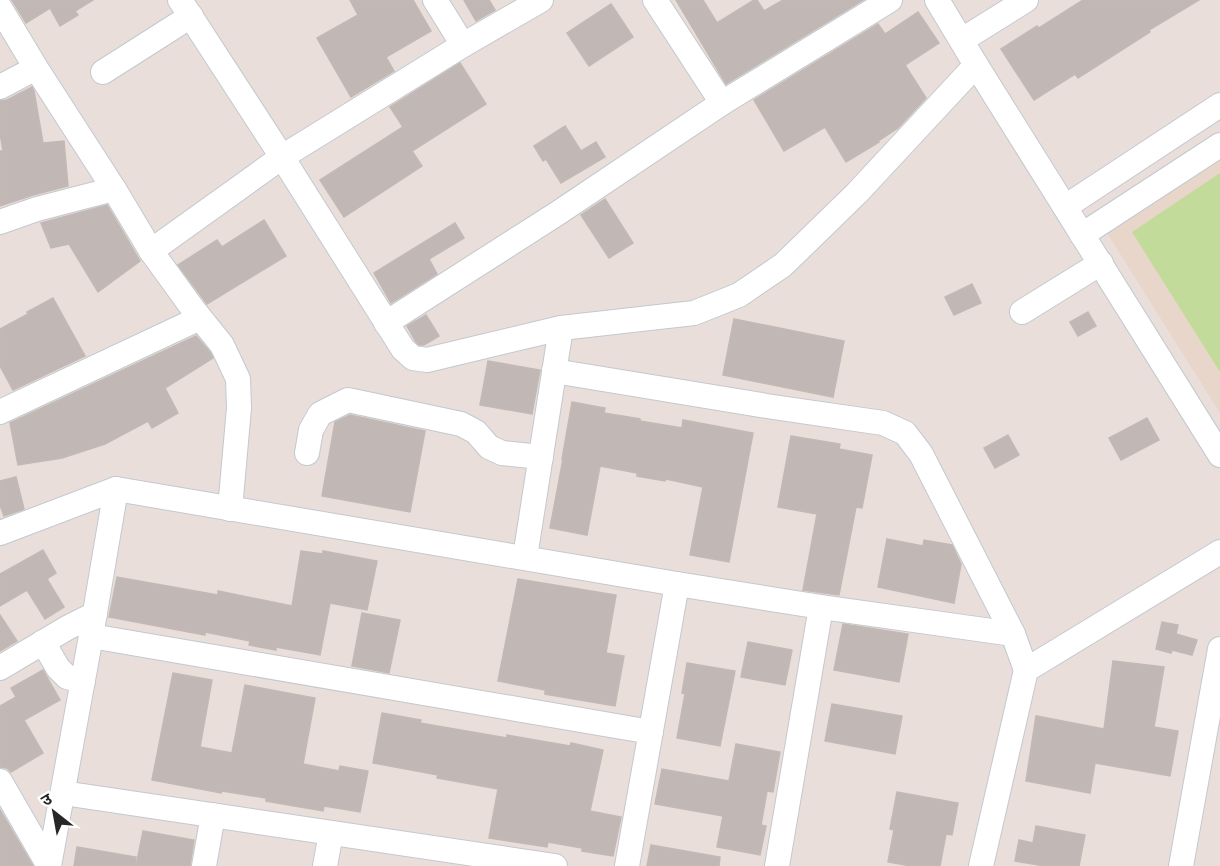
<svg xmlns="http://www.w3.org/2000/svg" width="1220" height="866" viewBox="0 0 1220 866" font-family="'Exo 2','Noto Sans Devanagari',sans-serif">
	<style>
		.education { fill: #e9d6ca }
		.green { fill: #c3db9a }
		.building { fill: #c1b8b6; stroke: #c3b9b4; stroke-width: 1.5 }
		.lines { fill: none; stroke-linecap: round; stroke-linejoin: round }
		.minor-casing { stroke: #c2c9d0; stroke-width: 26 }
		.minor { stroke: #fff; stroke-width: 24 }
	</style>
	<rect width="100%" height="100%" fill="#e9deda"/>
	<path class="education" d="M1220 142V413L1097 217Z"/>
	<path class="green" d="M1220 173V372L1132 232Z"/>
	<g class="building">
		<path d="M12 0H93L75 11 78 15 60 26 50 8 26 23Z"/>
		<path d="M350 0H413L431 31 386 57 394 71 351 97 317 38 358 15Z"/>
		<path d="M464 0H489L495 10 476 21Z"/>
		<path d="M676 0H703L717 23 754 0H757L764 11 783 0H863L726 84Z"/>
		<path d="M1083 0H1199L1149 30 1150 32 1078 78 1075 74 1034 100 1001 49 1037 26 1039 28Z"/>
		<path d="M611 4 633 37 589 66 567 33Z"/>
		<path d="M918 12 939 43 905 65 926 98 898 128 878 141 879 142 846 162 825 127 784 151 754 100 878 24 885 34Z"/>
		<path d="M460 63 486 104 412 151 422 166 344 217 320 180 403 127 390 107Z"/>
		<path d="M32 87 34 91 43 143 64 141 68 186 33 195 0 206V151H3L0 133V101L7 100Z"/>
		<path d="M565 126 581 151 596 142 605 157 561 183 546 159 543 161 534 146Z"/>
		<path d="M605 199 633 243 609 258 581 215Z"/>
		<path d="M107 205 140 261 98 292 69 244 51 248 41 223Z"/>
		<path d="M264 220 286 256 207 304 178 265 217 240 222 247Z"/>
		<path d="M455 223 464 238 429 259 437 274 391 303 374 273Z"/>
		<path d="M972 284 981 303 954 315 945 297Z"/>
		<path d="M53 298 85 356 13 390 0 366V329L28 314 27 312Z"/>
		<path d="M1088 312 1096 326 1078 336 1070 322Z"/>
		<path d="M426 315 439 336 424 345H419L416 342 407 326Z"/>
		<path d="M734 319 844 341 833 397 723 375Z"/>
		<path d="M196 336 210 352 213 358 165 388 178 413 152 428 148 421 105 444 62 458 18 465 10 423Z"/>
		<path d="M488 361 540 370 532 414 480 405Z"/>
		<path d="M572 402 605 408 604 413 640 419V421L682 428 683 420 753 433 729 562 690 555 703 487 666 479 665 481 637 476V473L600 466 587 535 550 528 563 459H562Z"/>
		<path d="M350 415 425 431 410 512 322 496 335 422Z"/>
		<path d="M1147 418 1159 440 1121 460 1109 438Z"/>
		<path d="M1008 435 1019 455 995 468 984 448Z"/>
		<path d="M791 436 840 444 839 449 872 455 862 508 856 507 839 595 803 590 817 514 778 507Z"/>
		<path d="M16 477 24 509 4 516 0 505V481Z"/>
		<path d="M887 539 923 546 924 540 952 545 961 564 954 603 878 587Z"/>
		<path d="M43 550 56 573 47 579 64 607 45 619 27 590 0 606V574Z"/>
		<path d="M301 551 323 554V551L377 561 367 610 330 603 320 655 276 647V650L249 645 250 641 205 632V635L109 617 117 577 218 595V591L292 606Z"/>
		<path d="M518 579 616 595 606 653 624 656 615 706 545 694V690L498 681Z"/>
		<path d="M362 613 400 620 389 673 352 666Z"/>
		<path d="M0 615 17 641 0 651Z"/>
		<path d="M1162 622 1178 625 1176 634 1197 640 1192 655 1172 650 1171 653 1156 649Z"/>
		<path d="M843 624 908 634 899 682 834 670Z"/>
		<path d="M748 642 792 650 785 685 741 677Z"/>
		<path d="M1113 661 1164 667 1154 727 1178 731 1170 776 1095 763 1090 793 1026 781 1036 716 1104 729Z"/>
		<path d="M687 663 735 671 720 746 677 738 685 694 682 693Z"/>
		<path d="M43 670 60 700 24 720 43 753 11 772 7 768 0 767V706L16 697 11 688Z"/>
		<path d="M173 673 212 680 200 747 232 753 245 685 315 698 303 764 339 771 340 766 368 771 360 812 324 806 323 811 266 801V798L222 791 221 793 152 780Z"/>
		<path d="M832 704 902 716 895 754 825 741Z"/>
		<path d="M382 713 421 720 420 723 507 738V735L570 746 571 743 603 750 590 811 621 817 613 856 582 851V848L548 842 547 847 489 838 498 789 437 778 438 775 373 763Z"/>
		<path d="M736 744 780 752 773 792 767 791 761 825 766 826 760 855 717 847 723 816 655 804 662 769 729 781Z"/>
		<path d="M897 792 958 803 952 835 946 834 940 866H911L888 862 894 830 890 829Z"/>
		<path d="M0 810 33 866H0Z"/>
		<path d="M1036 826 1085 835 1079 866H1045L1015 861 1019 840 1033 843Z"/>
		<path d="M143 831 194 840 190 866H136Z"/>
		<path d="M651 845 720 857 719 866H647Z"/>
		<path d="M77 847 136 857 135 866H74Z"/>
	</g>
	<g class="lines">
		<defs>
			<g id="minor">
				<path d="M180 0 282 157 403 349 413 358 427 360 561 328 694 313 739 295 783 265 857 193 976 65"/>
				<path d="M435 0 463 45"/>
				<path d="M655 0 722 103"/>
				<path d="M937 0 976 65 1220 455"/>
				<path d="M0 8 36 68 114 189 151 251 193 309 222 345 238 379 239 408 230 509"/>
				<path d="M962 40 1026 0"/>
				<path d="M103 72 191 16"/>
				<path d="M0 87 36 68"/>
				<path d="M1065 207 1220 105"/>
				<path d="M0 222 37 209 114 189"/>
				<path d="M1082 235 1220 145"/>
				<path d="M151 251 282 157 463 45 541 0"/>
				<path d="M1022 312 1101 263"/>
				<path d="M386 323 558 213 722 103 890 0"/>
				<path d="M554 371 773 407 883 423 905 433 921 454 1013 634 1026 670"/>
				<path d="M0 412 200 318"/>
				<path d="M307 453 311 430 320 414 348 400 461 424 476 432 489 447 502 453 541 457"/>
				<path d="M0 533 116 489 677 584 821 607 1013 634"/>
				<path d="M525 557 561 328"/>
				<path d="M91 636 651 732"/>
				<path d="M43 642 58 668 67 677 83 681"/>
				<path d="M0 668 67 628 95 614"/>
				<path d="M0 781 49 866"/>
				<path d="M63 793 555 866"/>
				<path d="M49 866 91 636 116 489"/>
				<path d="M204 866 213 815"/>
				<path d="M325 866 331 833"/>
				<path d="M627 866 677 584"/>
				<path d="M777 866 821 607"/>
				<path d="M981 866 1026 670 1220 552"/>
				<path d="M1181 866 1220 649"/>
			</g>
		</defs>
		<use href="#minor" class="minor-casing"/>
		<use href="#minor" class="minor"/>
	</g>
	<g transform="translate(54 812) rotate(329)" stroke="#ffffff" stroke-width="4.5" paint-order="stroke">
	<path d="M0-4.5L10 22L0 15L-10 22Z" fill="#272727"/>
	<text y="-9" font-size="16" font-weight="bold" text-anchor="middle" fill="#272727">उ</text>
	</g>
</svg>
